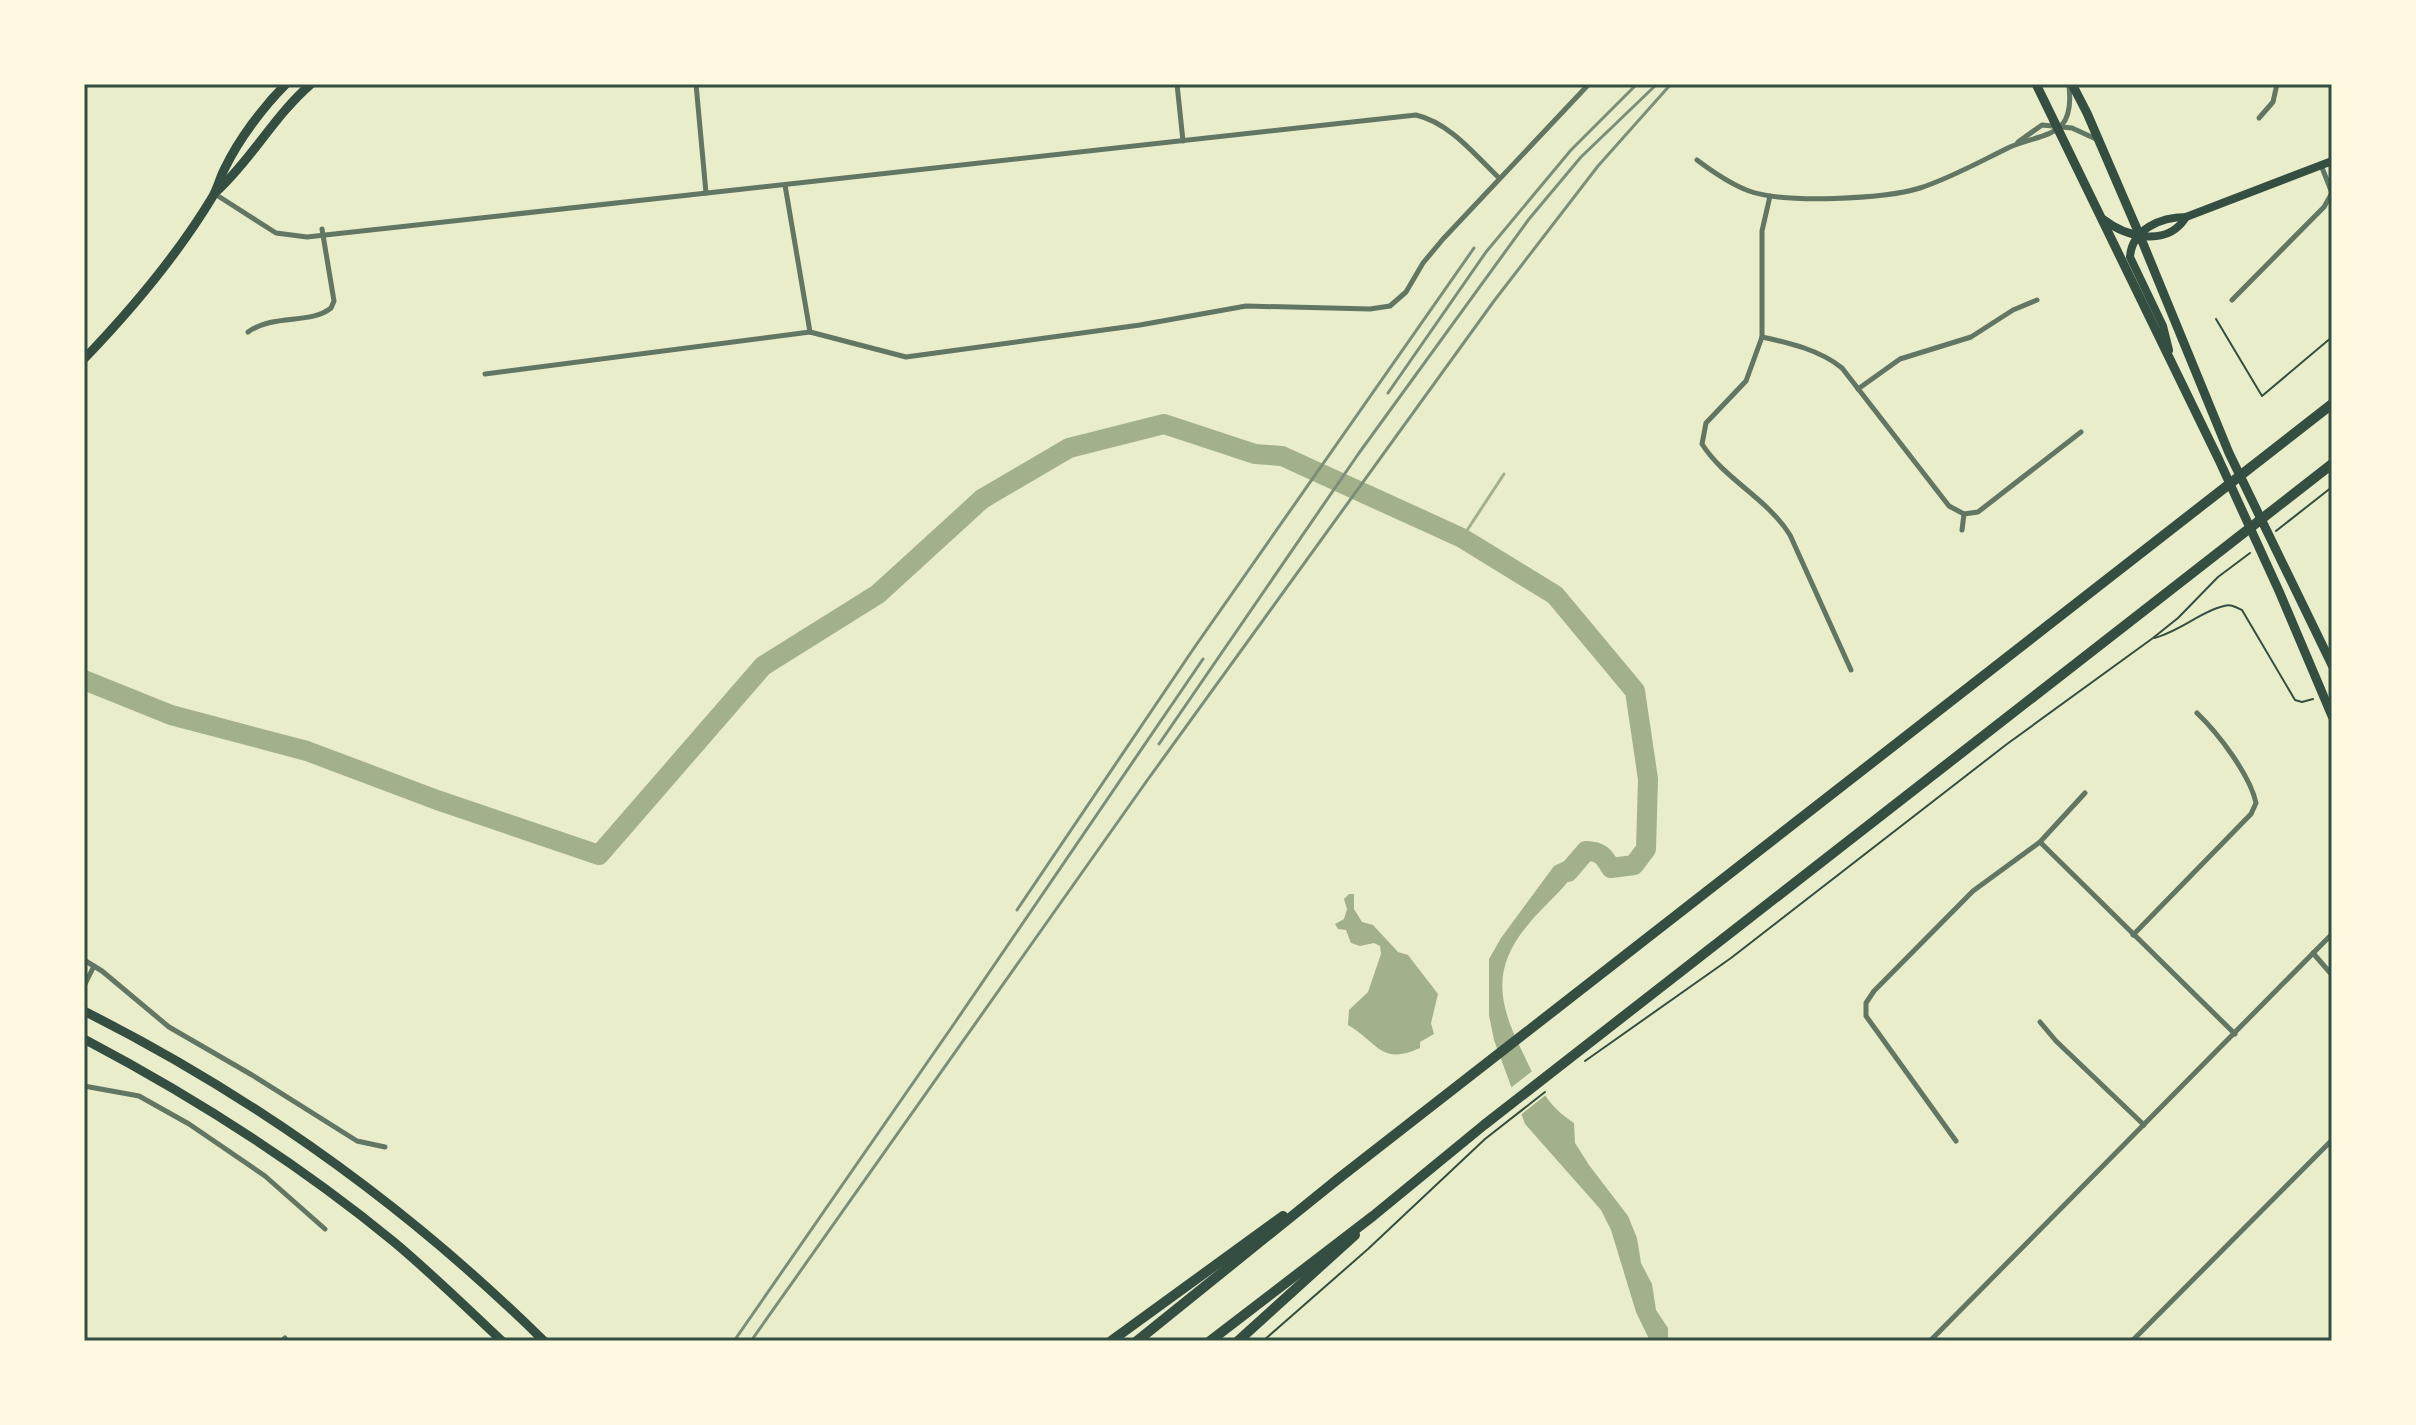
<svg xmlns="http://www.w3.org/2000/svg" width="2416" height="1425" viewBox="0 0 2416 1425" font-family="'Exo 2',sans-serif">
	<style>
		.water { fill: #a3b18a }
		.pier { fill: #e9edc9 }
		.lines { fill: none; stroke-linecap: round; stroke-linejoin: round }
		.stream { stroke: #a3b18a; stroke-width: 3 }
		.river { stroke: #a3b18a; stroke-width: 20 }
		.path { stroke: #344e41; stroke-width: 2 }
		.minor { stroke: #617663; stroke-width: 5 }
		.secondary { stroke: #344e41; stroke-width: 8 }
		.primary { stroke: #344e41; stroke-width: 9 }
		.trunk { stroke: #344e41; stroke-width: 9 }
		.motorway { stroke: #344e41; stroke-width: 10 }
		.rail { stroke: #7c8e77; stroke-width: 3 }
		.neatline { fill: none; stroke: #344e41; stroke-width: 3 }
	</style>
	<rect width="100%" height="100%" fill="#e9edc9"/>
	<g class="water">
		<path d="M1586 851C1578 873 1562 889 1546 905 1497 954 1490 987 1521 1049 1536 1080 1544 1104 1574 1123L1575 1143 1589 1165 1628 1216 1637 1238 1641 1263 1652 1284 1656 1310 1668 1328V1341H1650L1636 1312 1611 1230 1601 1210 1525 1124 1494 1040 1489 1015V959L1501 938 1554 866Z"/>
		<path d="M1349 894H1354V909L1362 922 1373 925 1398 952 1408 955 1438 994 1431 1023 1434 1034 1420 1042V1048C1380 1066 1378 1042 1348 1025L1349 1010 1368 992 1381 954 1380 946 1374 943 1360 946 1351 943 1346 930 1338 929 1335 924 1344 919 1347 909 1344 899Z"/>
	</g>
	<path class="pier" d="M1535 1069 1547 1094 1518 1117 1508 1090Z"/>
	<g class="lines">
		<path class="stream" d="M1462 538 1504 474"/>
		<path class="river" d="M84 680 171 715 307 751 437 800 599 855 763 666 878 594 982 499 1069 448 1164 424 1255 454 1282 456 1462 538 1555 595 1635 691 1648 779 1646 849 1634 865 1611 868C1604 856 1600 851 1586 851L1568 872"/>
		<g class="path">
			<path d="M2216 319 2262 396 2332 337"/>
			<path d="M2276 531 2332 487"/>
			<path d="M2154 638C2179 632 2203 610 2224 606 2231 604 2236 607 2242 610L2295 700 2302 702 2313 699"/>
			<path d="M1585 1061 1731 958 2007 744 2153 638 2178 618 2218 577 2250 553"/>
			<path d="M1263 1341 1368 1249 1485 1139 1545 1092"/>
		</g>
		<g class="minor">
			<path d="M696 84 706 193"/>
			<path d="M1177 84 1183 141"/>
			<path d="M2259 118 2273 102 2277 84"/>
			<path d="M2018 142 2042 125 2072 128 2096 139"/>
			<path d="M1697 160C1713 172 1730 184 1749 191 1785 204 1884 199 1920 188 1951 178 1981 161 2010 147 2046 132 2075 138 2069 86"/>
			<path d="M2321 165 2332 193"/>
			<path d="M785 185 810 332 906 357 1140 325 1246 306 1370 309 1390 306 1406 292 1423 263 1443 239 1589 84"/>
			<path d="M215 194 276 233 307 237 1416 115C1450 123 1475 155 1499 178"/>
			<path d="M1770 196 1762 231V337L1746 381 1706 423 1702 444C1725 480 1767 498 1790 535L1851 670"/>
			<path d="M2232 300 2324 207 2332 193"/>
			<path d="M248 332C275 313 310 325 331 308L334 301 322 229"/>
			<path d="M1762 337C1790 343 1820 350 1842 368L1949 506 1964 514 1978 512 2081 432"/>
			<path d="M485 374 810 332"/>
			<path d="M1858 389 1900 359 1971 337 2013 310 2037 300"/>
			<path d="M1962 530 1964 514"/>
			<path d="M2040 842 2235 1034"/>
			<path d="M2133 935 2251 814 2256 803C2250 775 2218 733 2197 713"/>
			<path d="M2313 953 2332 975"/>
			<path d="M84 960 102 971 169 1027 252 1075 357 1141 385 1147"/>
			<path d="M84 986 94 966"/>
			<path d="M2040 1022 2056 1041 2144 1125"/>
			<path d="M84 1086 139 1096 189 1124 265 1176 325 1229"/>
			<path d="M1956 1141 1866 1016V1003L1874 991 1973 891 2040 842 2085 793"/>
			<path d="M282 1341 285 1338"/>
			<path d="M1930 1341 2332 934"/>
			<path d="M2132 1341 2332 1140"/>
		</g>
		<g class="secondary">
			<path d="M2103 219C2126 237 2167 248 2186 217"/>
			<path d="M2169 350 2163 326 2130 257C2132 229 2161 217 2186 217L2332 161"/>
		</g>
		<g class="primary">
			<path d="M2036 84 2219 460 2279 591 2332 716"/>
			<path d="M2072 84 2087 113 2140 236 2229 453 2332 665"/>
			<path d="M217 191C252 159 274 116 311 84"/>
			<path d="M84 359C132 309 177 256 213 196 218 187 220 177 225 168 239 139 263 107 286 84"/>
		</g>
		<g class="trunk">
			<path d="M84 1011C255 1097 407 1206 544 1341"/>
			<path d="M84 1039C194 1097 298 1163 394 1242 431 1273 467 1308 502 1341"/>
		</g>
		<g class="motorway">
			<path d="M1111 1341 1283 1216"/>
			<path d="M1137 1341 1338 1179 2332 404"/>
			<path d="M1210 1341 1373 1216 1484 1125 2332 464"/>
			<path d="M1238 1341 1355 1235"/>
		</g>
		<g class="rail">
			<path d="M1388 393 1486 252 1571 150 1637 84"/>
			<path d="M1159 744 1359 453 1529 219 1581 157 1657 84"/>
			<path d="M1017 910 1194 648 1474 248"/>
			<path d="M734 1341 956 1021 1203 659"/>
			<path d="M751 1341 1146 782 1494 301 1598 166 1671 84"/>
		</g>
	</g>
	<rect width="2416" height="1425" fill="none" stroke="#fefae0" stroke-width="172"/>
	<rect x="86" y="86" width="2244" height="1253" class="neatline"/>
</svg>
